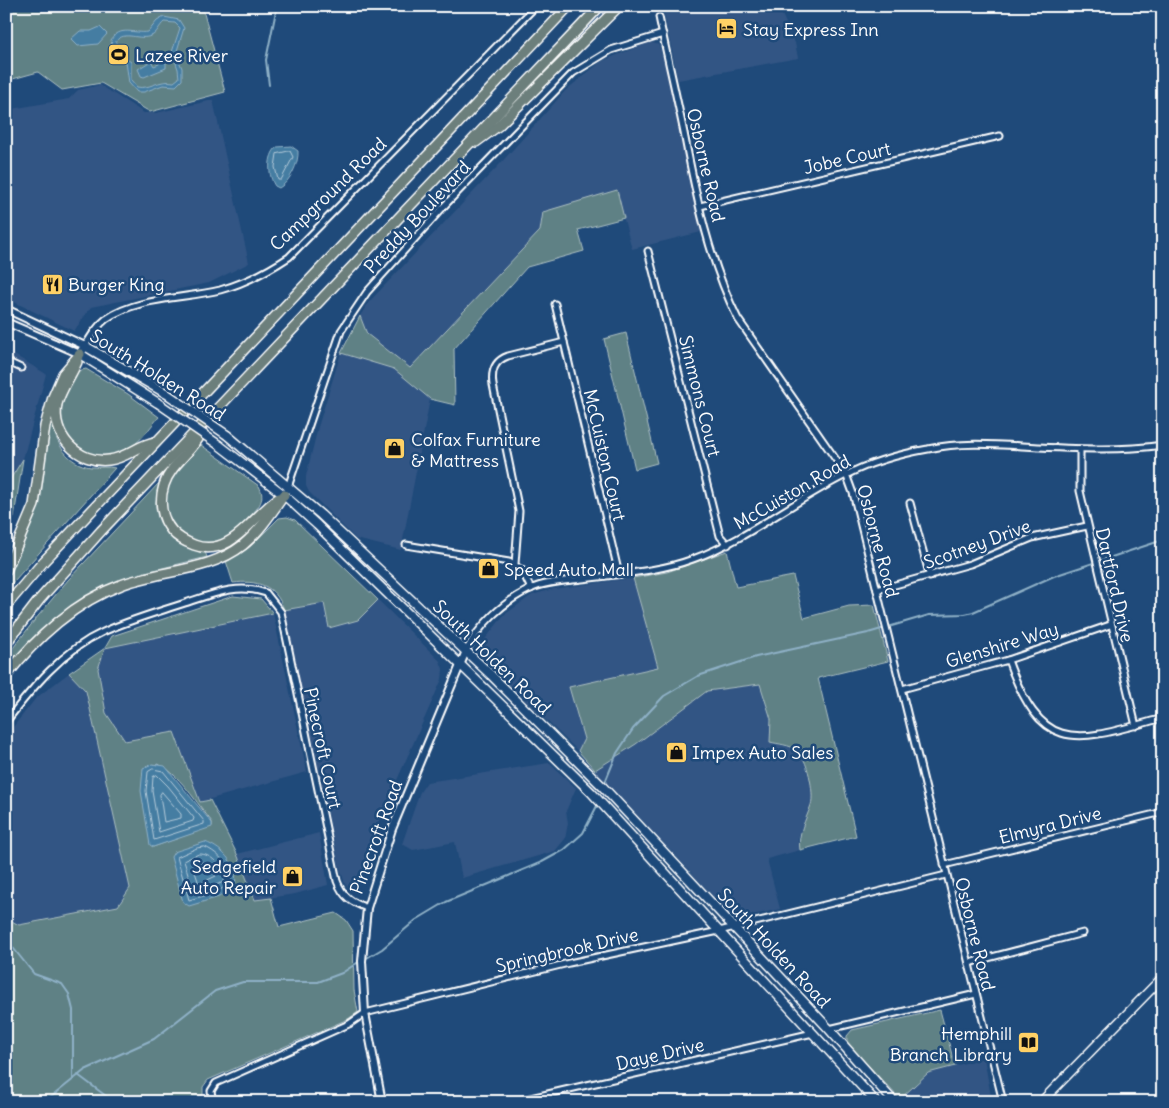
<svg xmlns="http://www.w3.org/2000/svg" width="1169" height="1108" viewBox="0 0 1169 1108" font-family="Delius,sans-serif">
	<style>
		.built { fill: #325584 }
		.green { fill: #5e8185; stroke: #aec0c2; fill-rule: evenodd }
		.water { fill: #457da2; stroke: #8fb1c7; fill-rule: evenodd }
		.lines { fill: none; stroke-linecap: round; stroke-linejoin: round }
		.shore { stroke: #b5cbda; stroke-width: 1 }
		.stream { stroke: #8fb1c7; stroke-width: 2 }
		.minor-casing { stroke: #fff; stroke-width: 9 }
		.tertiary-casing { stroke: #fff; stroke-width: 10 }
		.secondary-casing { stroke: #fff; stroke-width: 11 }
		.motorway-casing { stroke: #fff; stroke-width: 12 }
		.minor { stroke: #1f4a7a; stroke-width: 5 }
		.tertiary { stroke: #1f4a7a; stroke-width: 6 }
		.secondary { stroke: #1f4a7a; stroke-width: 8 }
		.motorway { stroke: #6c7f7c; stroke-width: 9 }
		.secondary-bridge-casing { stroke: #fff; stroke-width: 11; stroke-linecap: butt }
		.secondary-bridge { stroke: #1f4a7a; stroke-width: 8 }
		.labels { text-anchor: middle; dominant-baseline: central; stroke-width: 5; stroke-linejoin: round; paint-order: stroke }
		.poi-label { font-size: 18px; fill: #fff; stroke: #1f4a7a; text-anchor: start }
		.street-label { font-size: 18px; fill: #fff; stroke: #1f4a7a }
	</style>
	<rect width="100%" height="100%" fill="#1f4a7a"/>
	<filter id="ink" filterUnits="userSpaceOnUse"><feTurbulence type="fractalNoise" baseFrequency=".02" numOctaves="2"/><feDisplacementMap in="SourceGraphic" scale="10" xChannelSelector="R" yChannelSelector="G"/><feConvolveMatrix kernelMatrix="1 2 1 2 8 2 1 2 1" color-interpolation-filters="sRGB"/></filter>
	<g filter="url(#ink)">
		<g class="built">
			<path d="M666 6H778L795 43 798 58 678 80 663 9Z"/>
			<path d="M650 42 659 45 666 68 701 232 632 249 616 190 540 231 410 369 367 334 360 316 369 302 499 165 566 90 602 61Z"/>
			<path d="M100 85 144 113H156L213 100 249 263 209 283 91 307 74 331 6 298V110L69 99 78 90Z"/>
			<path d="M6 350 46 374 23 459 6 486Z"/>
			<path d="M341 353 394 369 430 399 401 550 356 539 309 492 306 486V476L318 427Z"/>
			<path d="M633 578 659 668 570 687 584 739 578 751 484 660 482 648 483 642 504 615 532 595 553 589Z"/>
			<path d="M378 600 440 661 443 669 442 679 377 825 362 881 357 887 349 889 345 884 339 865 284 610 324 603 329 628 358 620Z"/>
			<path d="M273 613 307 772 200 802 174 732 125 741 106 713 98 669 105 648Z"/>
			<path d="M69 673 86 691 130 888 118 906 19 925 6 918V736L36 698Z"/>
			<path d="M760 684 771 719 770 742 795 749 803 756 812 789V802L798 840 800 850 767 859 780 909 738 918 731 915 595 770 636 744 707 691Z"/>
			<path d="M549 763 576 788 566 811 568 823 565 839 555 851 462 878 455 842 413 850 402 844 420 792 427 782Z"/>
			<path d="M319 833 328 885 295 894 255 900 237 854Z"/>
			<path d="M984 1058 992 1102H903L900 1099 928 1073Z"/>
		</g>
		<g class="green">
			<path d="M6 6H202L225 92 150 112 101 83 62 90 38 72 9 80 6 72Z"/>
			<path d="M617 190 624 218 578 230 584 251 527 267 454 349 455 405 430 399 394 369 341 353 360 316 367 334 410 368 540 231 543 212Z"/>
			<path d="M626 333 657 463 635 469 604 339Z"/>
			<path d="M86 369 128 394 159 417C150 427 141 441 130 448 99 470 53 445 61 406 64 394 72 382 78 371Z"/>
			<path d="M49 423H52C56 443 67 464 91 467 99 468 108 466 115 468L6 590V577L19 555 33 515Z"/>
			<path d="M201 445 259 486C266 499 259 507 250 516 241 526 233 536 221 541 182 556 150 507 172 475 179 464 192 454 201 445Z"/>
			<path d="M23 459 14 517 6 534V486Z"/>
			<path d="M159 483C160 489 156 498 156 506 157 533 182 548 205 552L207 557 146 572 108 586 27 646 6 669V657L34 621 68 580Z"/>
			<path d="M287 517 295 520 378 600 358 620 329 628 324 603 284 610C276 585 257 580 233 583L226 561 250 547 279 518Z"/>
			<path d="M727 551 736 587 793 576 804 618 849 606 874 605 888 661 818 678 856 836 800 850C797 834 806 820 811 805 815 793 807 757 797 750 790 745 778 744 770 742L771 719 760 684 707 691 636 744 595 770 578 751 584 739 569 687 658 667 633 578 667 572Z"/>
			<path d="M233 596 261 599 273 613 105 648 98 669 106 713 125 741 174 732 200 802 210 800 237 854 255 900 271 898 279 927 336 913 346 920 353 931 354 990 358 1012 348 1019 208 1080 203 1087V1095L180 1102H6V918L19 925 118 906 130 888 86 691 69 673 105 648 112 636ZM157 764C176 769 199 806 212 822V826L153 847Z"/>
			<path d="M940 1010 955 1066 928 1073 900 1099 847 1043V1036L852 1030Z"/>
		</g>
		<g class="water">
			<path d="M164 17 179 20 184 28 176 54 182 68V80L176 86 163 85 144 92H137L129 83 126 62 114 54 111 40C120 25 134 34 148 32L157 21ZM164 22 175 23 180 28 172 52 178 69 179 78 174 82C158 79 149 90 137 87L131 80V62L116 51V41C125 30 139 41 151 36 157 34 159 26 164 22Z"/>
			<path d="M100 27 107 34 98 44 78 46 71 39 80 31H91Z"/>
			<path d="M161 56 166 61V68L144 77 141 76 138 69 151 61 154 66 159 64Z"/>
			<path d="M291 146 298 151C299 163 290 182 279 188L275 186C268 176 267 156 277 147Z"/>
			<path d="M152 764 165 766 212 823V827L153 847 150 845 141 791 143 768Z"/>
			<path d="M205 842C224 849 239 866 235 886L219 897 189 906 183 902 171 857 174 852Z"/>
		</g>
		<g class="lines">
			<g class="shore">
				<path d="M290 151 293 157 281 180H278L275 167 277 154Z"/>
				<path d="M153 769 163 771 204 821V824L154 840 146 791 148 772Z"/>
				<path d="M157 775 168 786 194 818 193 821 159 832 152 791 153 777Z"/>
				<path d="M162 792 181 814V818L164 822 160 795Z"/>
				<path d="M205 847C219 853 233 868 230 883L217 892 189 900 177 857 197 848Z"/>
				<path d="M199 854C211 853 223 867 225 878L224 882 194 893 184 861Z"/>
				<path d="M201 862 205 863 216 876 199 884 193 866Z"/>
			</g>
			<g class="stream">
				<path d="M269 85 266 60 277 6"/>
				<path d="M604 785 617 753 633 729 664 696 698 676 756 657 868 633 929 615 965 614 973 612 1054 576 1163 540"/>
				<path d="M6 939 34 974 62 984 69 994 73 1010V1079"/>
				<path d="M365 959 382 949 416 920 446 902 542 862 564 850 583 833 598 804"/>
				<path d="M78 1075 114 1102"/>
				<path d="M45 1102 85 1070 154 1039 215 991 243 982H318L342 973 360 961"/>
			</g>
			<defs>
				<g id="minor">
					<path d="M659 17C667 56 676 94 684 133 696 196 709 261 738 319L846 474 853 493 1003 1102"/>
					<path d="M700 206 1000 136"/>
					<path d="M648 251 720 536 728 545"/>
					<path d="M555 304 617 566V574"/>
					<path d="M85 346C91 336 97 326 106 319 138 297 183 299 220 290 245 283 268 271 289 257L536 6"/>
					<path d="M6 361 21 368"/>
					<path d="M1080 449V491L1136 726"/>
					<path d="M287 490 341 331 367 292 446 204 573 73 611 50 663 34"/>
					<path d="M910 503 930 577"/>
					<path d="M406 545 509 562 522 570 531 589"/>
					<path d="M515 564 519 511 493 385C491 371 494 361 508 356L564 342"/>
					<path d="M877 590 970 564 1032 538 1087 526"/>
					<path d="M466 651C479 625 503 602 530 589 545 582 565 581 582 579 619 574 658 572 693 559 748 539 793 501 846 475 871 462 900 454 928 449 965 441 1001 445 1038 447 1080 449 1121 451 1163 445"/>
					<path d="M1008 660C1043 758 1077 741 1163 718"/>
					<path d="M902 689 1008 660 1110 625"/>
					<path d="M6 722C32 688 63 650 103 632 129 620 158 612 185 603 213 594 238 583 266 593L281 612 337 881C343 897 351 902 367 908"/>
					<path d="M944 865 1163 812"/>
					<path d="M969 963 1083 933"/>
					<path d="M829 1029 976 994"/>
					<path d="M213 1102 211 1091 216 1083 349 1024 365 1013 569 963 719 931 946 875"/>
					<path d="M513 1102 813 1033"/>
				</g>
				<g id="tertiary">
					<path d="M6 309 85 346"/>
					<path d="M6 322 80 354"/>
					<path d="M382 1102 365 1013 362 961 367 908 392 829 466 651"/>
				</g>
				<g id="secondary">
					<path d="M158 403 80 354 85 346 167 394"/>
					<path d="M227 435 321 515 491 675 603 787 829 1029 894 1102"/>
					<path d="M219 445 284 495 317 525 591 792 876 1102"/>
					<path d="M1041 1102 1163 977"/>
				</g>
				<g id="motorway">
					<path d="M476 142 498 126 619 6"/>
					<path d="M77 362C71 376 61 389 57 404 51 435 78 464 109 460 127 458 138 445 155 442"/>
					<path d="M202 432C193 452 171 463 164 485 159 501 161 518 172 531 178 538 186 542 194 545 231 559 254 514 279 498"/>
					<path d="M6 571 34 505 45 426 53 397 63 374 80 354"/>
					<path d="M6 606 44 561 569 6"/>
					<path d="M6 643 40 599 101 531 600 6"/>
					<path d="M6 676C35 639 76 601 121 585 160 570 209 572 243 545 259 532 272 512 284 495"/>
				</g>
			</defs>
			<use href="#minor" class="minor-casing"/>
			<use href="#tertiary" class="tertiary-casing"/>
			<use href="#secondary" class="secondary-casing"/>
			<use href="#motorway" class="motorway-casing"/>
			<use href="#minor" class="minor"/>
			<use href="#tertiary" class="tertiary"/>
			<use href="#secondary" class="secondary"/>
			<use href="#motorway" class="motorway"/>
			<defs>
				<g id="secondary-bridge">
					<path d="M167 394 227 435"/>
					<path d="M158 403 219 445"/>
				</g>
			</defs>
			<use href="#secondary-bridge" class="secondary-bridge-casing"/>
			<use href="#secondary-bridge" class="secondary-bridge"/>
		</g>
	</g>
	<defs>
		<symbol id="hotel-square" viewBox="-11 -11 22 22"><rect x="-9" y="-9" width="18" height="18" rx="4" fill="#ffd166" stroke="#1f4a7a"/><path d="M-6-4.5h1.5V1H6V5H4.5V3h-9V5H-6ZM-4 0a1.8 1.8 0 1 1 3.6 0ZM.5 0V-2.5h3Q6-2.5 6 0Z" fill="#111"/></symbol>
		<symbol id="stadium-square" viewBox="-11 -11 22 22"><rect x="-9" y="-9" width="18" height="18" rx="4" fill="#ffd166" stroke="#1f4a7a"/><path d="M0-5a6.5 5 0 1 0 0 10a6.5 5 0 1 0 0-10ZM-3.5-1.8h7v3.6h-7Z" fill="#111"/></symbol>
		<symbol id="restaurant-square" viewBox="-11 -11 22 22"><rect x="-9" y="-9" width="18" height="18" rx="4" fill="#ffd166" stroke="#1f4a7a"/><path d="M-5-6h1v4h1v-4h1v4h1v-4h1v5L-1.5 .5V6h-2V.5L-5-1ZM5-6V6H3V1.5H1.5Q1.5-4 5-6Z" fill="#111"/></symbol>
		<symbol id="shop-square" viewBox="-11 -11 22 22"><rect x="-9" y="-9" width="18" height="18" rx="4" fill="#ffd166" stroke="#1f4a7a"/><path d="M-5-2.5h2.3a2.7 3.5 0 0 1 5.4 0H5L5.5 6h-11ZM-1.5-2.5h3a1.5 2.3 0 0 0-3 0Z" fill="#111"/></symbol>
		<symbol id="library-square" viewBox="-11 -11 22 22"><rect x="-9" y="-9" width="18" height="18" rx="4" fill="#ffd166" stroke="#1f4a7a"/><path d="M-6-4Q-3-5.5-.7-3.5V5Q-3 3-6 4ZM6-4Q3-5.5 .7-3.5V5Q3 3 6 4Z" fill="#111"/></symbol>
	</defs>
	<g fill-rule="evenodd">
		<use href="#hotel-square" x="714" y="16" width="25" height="25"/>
		<use href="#stadium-square" x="106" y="42" width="25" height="25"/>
		<use href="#restaurant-square" x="40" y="272" width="25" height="25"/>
		<use href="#shop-square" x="382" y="436" width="25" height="25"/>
		<use href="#shop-square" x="476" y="556" width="25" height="25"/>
		<use href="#shop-square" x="664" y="740" width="25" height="25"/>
		<use href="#shop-square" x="280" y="864" width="25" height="25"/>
		<use href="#library-square" x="1016" y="1030" width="25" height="25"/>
	</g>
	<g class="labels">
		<g class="poi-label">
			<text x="743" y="29">Stay Express Inn</text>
			<text x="135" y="55">Lazee River</text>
			<text x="68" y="284">Burger King</text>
			<text x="411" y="439">Colfax Furniture<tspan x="411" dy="21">&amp; Mattress</tspan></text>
			<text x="504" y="569">Speed Auto Mall</text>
			<text x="692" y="752">Impex Auto Sales</text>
			<text x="276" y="866" text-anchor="end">Sedgefield<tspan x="276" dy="21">Auto Repair</tspan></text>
			<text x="1012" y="1033" text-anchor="end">Hemphill<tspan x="1012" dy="21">Branch Library</tspan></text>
		</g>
		<g class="street-label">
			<text transform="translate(847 158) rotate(-13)">Jobe Court</text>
			<text transform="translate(706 165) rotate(77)">Osborne Road</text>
			<text transform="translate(328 194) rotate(-44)">Campground Road</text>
			<text transform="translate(417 217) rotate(-47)">Preddy Boulevard</text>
			<text transform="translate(158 375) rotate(32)">South Holden Road</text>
			<text transform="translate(700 396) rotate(76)">Simmons Court</text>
			<text transform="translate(605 455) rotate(77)">McCuiston Court</text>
			<text transform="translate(792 492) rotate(-30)">McCuiston Road</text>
			<text transform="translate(878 541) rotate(75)">Osborne Road</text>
			<text transform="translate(977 544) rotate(-20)">Scotney Drive</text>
			<text transform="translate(1115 585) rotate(77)">Dartford Drive</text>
			<text transform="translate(1002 645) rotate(-17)">Glenshire Way</text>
			<text transform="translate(492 657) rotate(44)">South Holden Road</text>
			<text transform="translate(323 748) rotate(78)">Pinecroft Court</text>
			<text transform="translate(1050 825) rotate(-14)">Elmyra Drive</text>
			<text transform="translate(376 837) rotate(-70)">Pinecroft Road</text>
			<text transform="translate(975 934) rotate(76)">Osborne Road</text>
			<text transform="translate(774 948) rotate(47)">South Holden Road</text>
			<text transform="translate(567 950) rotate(-13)">Springbrook Drive</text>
			<text transform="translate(660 1054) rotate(-13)">Daye Drive</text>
		</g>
	</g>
	<rect width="1169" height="1108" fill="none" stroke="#1f4a7a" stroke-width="25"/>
	<rect x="12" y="12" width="1144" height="1083" fill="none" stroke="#fff" stroke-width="2" filter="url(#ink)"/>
</svg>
